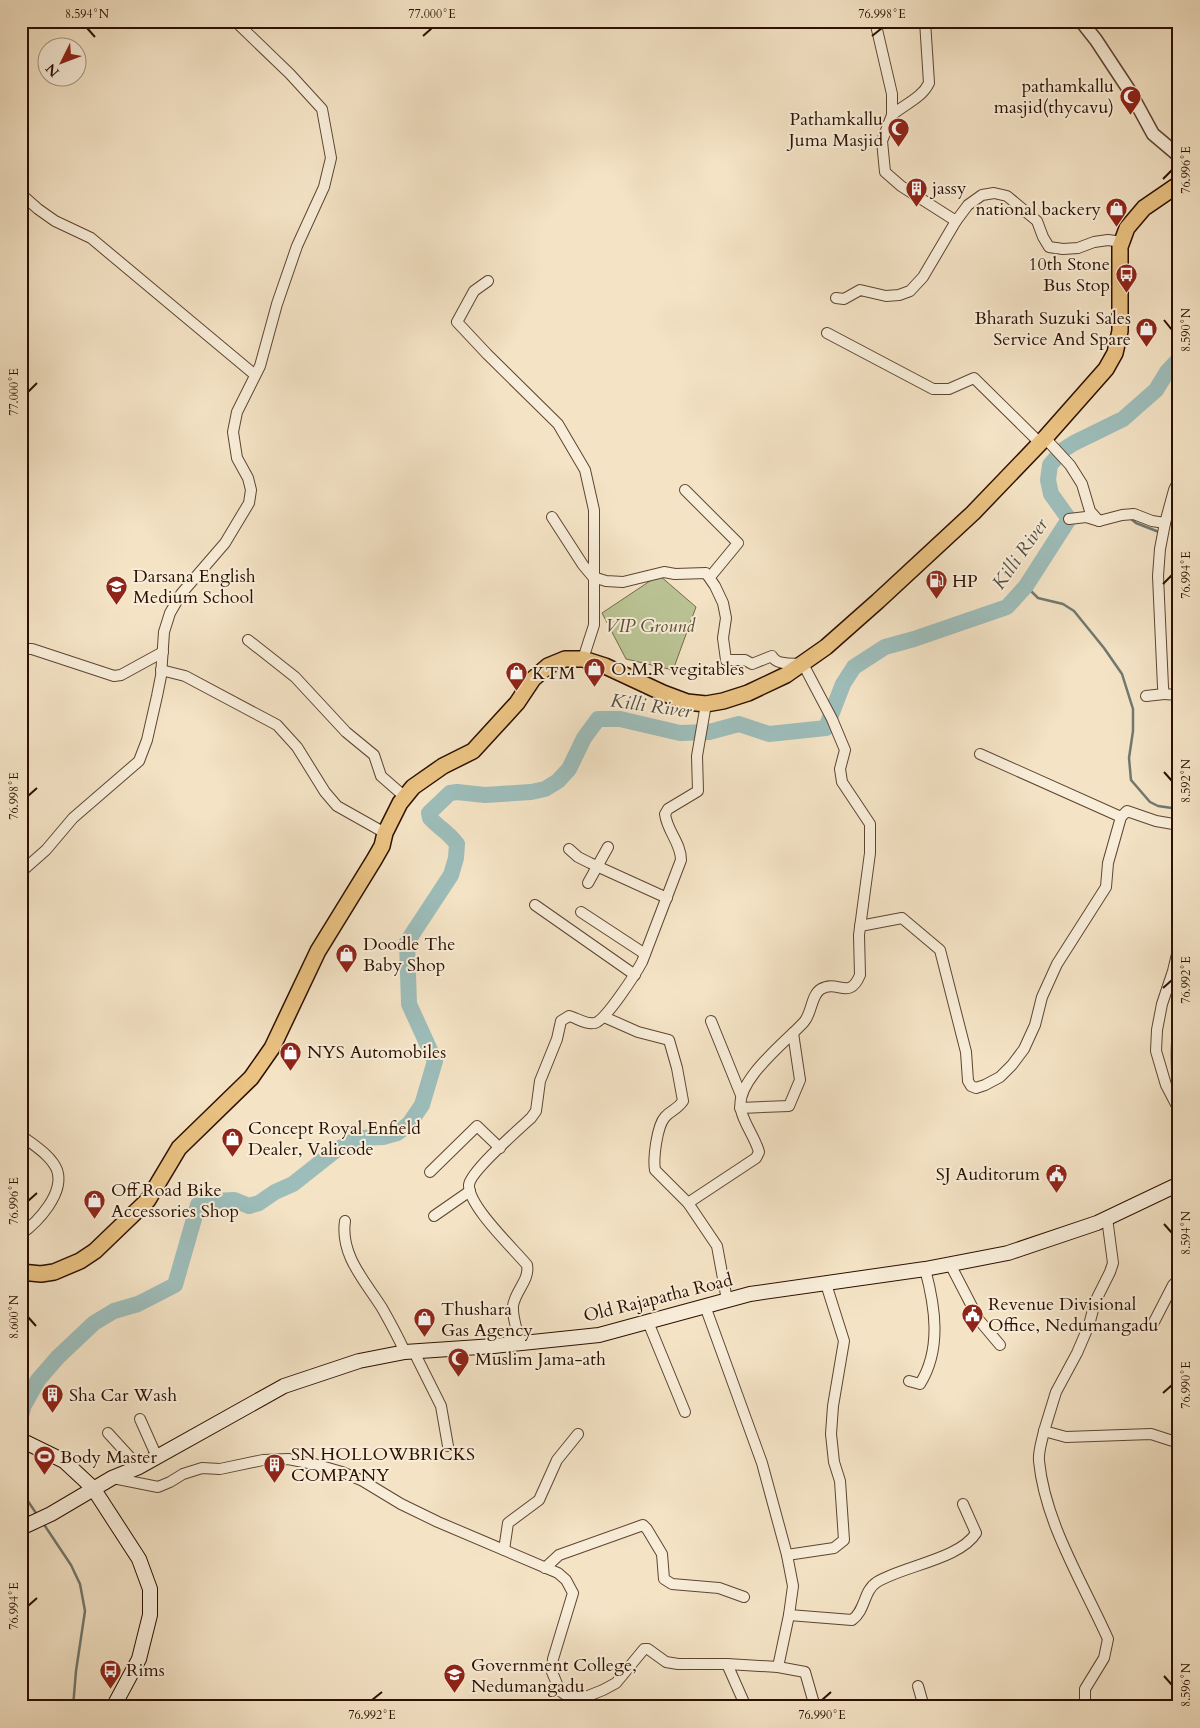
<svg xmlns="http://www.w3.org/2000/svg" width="1200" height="1728" viewBox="0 0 1200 1728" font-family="Cardo,serif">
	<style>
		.green { fill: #bbc495; stroke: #746a4a }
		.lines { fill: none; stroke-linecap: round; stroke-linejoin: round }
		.stream { stroke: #707870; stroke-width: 2.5 }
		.river { stroke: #9dbdba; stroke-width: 16 }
		.minor-casing { stroke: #5e4531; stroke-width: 12 }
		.tertiary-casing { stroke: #5e4531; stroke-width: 15 }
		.secondary-casing { stroke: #2c1000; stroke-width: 16 }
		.primary-casing { stroke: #2c1000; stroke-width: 18 }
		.minor { stroke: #f8edd9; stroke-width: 10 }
		.tertiary { stroke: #f8edd9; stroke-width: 12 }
		.secondary { stroke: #f8edd9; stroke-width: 14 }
		.primary { stroke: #eac282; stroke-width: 15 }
		.ticks { fill: none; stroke: #2c1000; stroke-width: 2 }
		.labels { text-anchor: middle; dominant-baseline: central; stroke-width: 4; stroke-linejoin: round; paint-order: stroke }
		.poi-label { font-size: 18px; fill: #2c1000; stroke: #f8edd9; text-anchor: start }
		.park-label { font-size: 18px; font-style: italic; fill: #5e4f34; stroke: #f8edd9 }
		.street-label { font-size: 18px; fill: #2c1000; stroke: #f8edd9 }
		.water-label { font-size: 19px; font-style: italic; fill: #544d41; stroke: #f8edd9 }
		.neatline { fill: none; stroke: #2c1000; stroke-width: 2 }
		.ticks-label { font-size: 12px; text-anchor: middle; fill: #2c1000 }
	</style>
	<rect width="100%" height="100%" fill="#f4e3c5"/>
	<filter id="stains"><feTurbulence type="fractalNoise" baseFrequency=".004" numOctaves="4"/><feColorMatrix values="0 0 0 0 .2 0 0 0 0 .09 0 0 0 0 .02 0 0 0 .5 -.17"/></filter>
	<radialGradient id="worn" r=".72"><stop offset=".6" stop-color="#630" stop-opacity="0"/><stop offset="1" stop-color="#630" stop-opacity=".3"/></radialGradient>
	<path class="green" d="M659 575 696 607 673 670 626 659 602 613Z"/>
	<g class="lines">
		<g class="stream">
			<path d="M1130 518 1136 523 1159 532"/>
			<path d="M1026 586 1038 598 1063 604 1074 611 1104 648 1122 674 1133 709V731L1129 758 1131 780 1150 802 1158 806 1179 809"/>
			<path d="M1177 1096C1168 1071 1172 1022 1179 996"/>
			<path d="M21 1491 38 1516"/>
			<path d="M43 1523 71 1565 80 1584 85 1611 76 1671 73 1707"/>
		</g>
		<path class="river" d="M21 1416 24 1405 38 1380 58 1357 94 1323 114 1311 138 1304 175 1285 198 1205 214 1201 234 1200 249 1206 259 1203 275 1192 293 1184 336 1150 359 1138 383 1137 397 1133 409 1124 422 1105 435 1061 409 1004 407 942 451 875 456 858 457 844C448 832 439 828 430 818L429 813 450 793 457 792 485 795 531 792 545 789 558 781 569 769 584 738 598 719H620L680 733 709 732 739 724 769 734 826 728 843 684 854 667 885 647 914 639 1007 607 1026 586 1069 519 1051 494 1048 480 1050 465 1063 450 1074 443 1123 419 1156 390 1167 372 1179 359"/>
		<defs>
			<g id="minor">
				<path d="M875 21 892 94V115L882 141 885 172 901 186 956 221"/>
				<path d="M892 115C905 104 922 98 929 83L925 21"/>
				<path d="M21 194 38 209 55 221 91 238 255 375"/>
				<path d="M488 281 474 291 457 322 487 354 558 424 585 470 594 510V625L583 659"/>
				<path d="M836 298 844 299 860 290 886 296 899 295 910 291 923 277 956 221 968 205 982 195 994 193 1007 196 1037 221 1043 237 1049 247 1063 249 1078 248 1094 242 1108 240 1122 242"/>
				<path d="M827 333 933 389H949L974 378 1040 443"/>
				<path d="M1045 438 1070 465 1082 484 1090 511 1099 521"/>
				<path d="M685 490 738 543 710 577"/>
				<path d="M552 517 583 565 593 577 606 581 623 582 664 572 675 574 706 573 715 586 723 603 726 618 723 638 726 660H745L752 664 772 656C777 666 793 663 803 664L832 719 845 750 840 769 842 782 870 824V853L859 935 860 975C849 1001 838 979 821 989 811 995 812 1013 804 1022 787 1041 734 1081 741 1110 744 1124 755 1137 759 1152L756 1158 688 1203"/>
				<path d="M1069 519 1086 517 1099 521 1122 515 1134 514 1152 521 1165 523 1174 490 1179 480"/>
				<path d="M1165 523 1160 549 1158 576 1163 687 1164 694 1179 695"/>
				<path d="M248 640 295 677 346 732 374 755 381 776 405 797"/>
				<path d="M21 651 23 649H32L114 676 121 675 163 652"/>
				<path d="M161 670 185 676 277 725 297 747 325 792 337 806 385 833"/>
				<path d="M1146 696 1164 694"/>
				<path d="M980 754 1121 817"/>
				<path d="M569 849 578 857 590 863 667 898"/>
				<path d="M21 872 46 850 73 818 139 761 147 740 157 696 161 676 164 632 170 613 181 594 225 543 249 503 251 490 248 478 237 458 233 432 237 412 260 366 277 304 297 246 324 187 331 158 322 109 290 74 235 21"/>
				<path d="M588 883 608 847"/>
				<path d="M535 905 635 975"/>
				<path d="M581 912 645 954"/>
				<path d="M860 926 902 918 940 950 966 1052 968 1081 971 1086 976 1088 985 1085 1000 1077 1012 1065 1024 1049 1035 1025 1042 997 1057 964 1106 887 1108 863 1121 817 1127 811 1156 821 1179 825"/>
				<path d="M1179 946 1173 971 1162 1004 1157 1030 1156 1051 1166 1085 1179 1110"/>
				<path d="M604 1017 638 1032 669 1040 677 1068 683 1101C677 1110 671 1110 665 1117 657 1126 653 1158 655 1170L688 1203 717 1246 727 1300"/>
				<path d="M711 1021 741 1095"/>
				<path d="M740 1108 789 1106 800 1080 793 1033"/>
				<path d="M21 1135C33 1145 51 1155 57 1170 65 1193 38 1222 21 1234"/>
				<path d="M430 1172 477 1126 500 1148"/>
				<path d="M434 1216 470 1191"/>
				<path d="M1107 1218 1113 1263 1110 1272 1095 1302 1089 1325 1077 1353 1056 1392 1044 1431 1066 1437 1151 1434 1179 1443"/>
				<path d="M345 1221C340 1255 365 1281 382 1308 390 1322 398 1337 405 1352"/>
				<path d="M950 1264 979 1320 1000 1345"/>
				<path d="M705 1306 762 1463 787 1555 793 1586 789 1615 778 1667 805 1672 815 1707"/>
				<path d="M648 1322 685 1412"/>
				<path d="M1154 1322 1173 1285 1179 1279"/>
				<path d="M520 1343C518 1332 512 1318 513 1306 515 1291 530 1280 527 1265 514 1249 468 1206 469 1185 470 1172 519 1129 531 1118L536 1111 540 1081 557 1039 561 1021 569 1016C577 1018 586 1025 595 1023 606 1020 636 973 642 962L681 860C681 843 667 831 665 814L668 809 698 791 697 756 706 704"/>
				<path d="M414 1352 441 1406 448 1446"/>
				<path d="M909 1381 920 1384C942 1349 935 1306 925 1269"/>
				<path d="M140 1419 157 1457"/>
				<path d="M1044 1431C1042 1441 1038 1452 1039 1461 1045 1523 1083 1583 1108 1639L1104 1658 1085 1689V1707"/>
				<path d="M108 1433 139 1467"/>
				<path d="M113 1478 158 1487 170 1482 183 1474 202 1468 220 1469 263 1460 288 1459 314 1464 342 1472 363 1481 401 1504 438 1522 558 1573 566 1580 573 1593 553 1659 552 1672 560 1691 569 1697 576 1698 588 1696 603 1690 616 1683 644 1649H648L666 1662 678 1664H727L778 1667"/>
				<path d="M504 1550 508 1523 539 1500 557 1460 578 1434"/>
				<path d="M787 1555 834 1548 844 1540 840 1481 834 1462 831 1434 833 1406 844 1341 826 1284"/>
				<path d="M545 1568 559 1555 643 1525 647 1529 662 1554 664 1579 672 1584 719 1588 744 1597"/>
				<path d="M789 1615 852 1620C866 1610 863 1591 877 1582 903 1566 960 1559 976 1533L963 1504"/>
				<path d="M727 1664 746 1707"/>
				<path d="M918 1686 924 1707"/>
			</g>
			<path id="tertiary" d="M1081 21 1096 40 1129 90 1153 134 1179 156"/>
			<g id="secondary">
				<path d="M21 1440 64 1461 93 1488 139 1559 150 1589V1615L139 1659 116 1702 115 1707"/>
				<path d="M21 1528 51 1514 112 1478 139 1467 284 1386 359 1361 405 1352 494 1346 599 1335 750 1294 925 1269 1008 1253 1097 1223 1179 1184"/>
			</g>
			<path id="primary" d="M21 1272 41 1274 54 1272 80 1261 95 1251 148 1200 179 1148 251 1078 272 1048 318 951 374 860 382 846 385 833 400 803 413 787 443 766 473 751 517 703 533 679 548 666 565 659H583L605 666 663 693 687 702 706 704 723 701 748 693 786 675 826 647 878 601 973 513 1045 438 1106 369 1115 353 1120 331V247L1127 228 1144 208 1179 184"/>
		</defs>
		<use href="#minor" class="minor-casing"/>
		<use href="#tertiary" class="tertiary-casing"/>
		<use href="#secondary" class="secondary-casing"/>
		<use href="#primary" class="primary-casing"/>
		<use href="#minor" class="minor"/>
		<use href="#tertiary" class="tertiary"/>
		<use href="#secondary" class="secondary"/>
		<use href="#primary" class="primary"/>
	</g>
	<path class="ticks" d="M87 28 95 37M423 36 432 28M872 36 882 28M1163 179 1172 170M1164 320 1172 330M28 392 37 383M1163 584 1172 575M1164 772 1172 781M28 796 37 788M1163 988 1172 980M28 1201 37 1193M1164 1224 1172 1233M28 1317 36 1326M1163 1393 1172 1385M28 1606 37 1598M1164 1676 1172 1685M372 1700 382 1692M822 1700 831 1692"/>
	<defs>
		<symbol id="mosque-pin" viewBox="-11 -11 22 30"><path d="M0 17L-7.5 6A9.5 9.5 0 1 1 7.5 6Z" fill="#8f2418" stroke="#f8edd9"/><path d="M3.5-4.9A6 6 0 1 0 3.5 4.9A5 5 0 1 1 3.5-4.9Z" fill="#fff"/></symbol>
		<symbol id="building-pin" viewBox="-11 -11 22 30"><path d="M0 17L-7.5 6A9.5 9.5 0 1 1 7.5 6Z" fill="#8f2418" stroke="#f8edd9"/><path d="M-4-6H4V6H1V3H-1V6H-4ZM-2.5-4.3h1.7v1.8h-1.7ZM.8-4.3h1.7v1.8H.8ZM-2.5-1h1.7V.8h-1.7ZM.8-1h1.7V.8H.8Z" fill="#fff"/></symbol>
		<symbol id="shop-pin" viewBox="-11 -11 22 30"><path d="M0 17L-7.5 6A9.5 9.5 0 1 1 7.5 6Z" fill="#8f2418" stroke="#f8edd9"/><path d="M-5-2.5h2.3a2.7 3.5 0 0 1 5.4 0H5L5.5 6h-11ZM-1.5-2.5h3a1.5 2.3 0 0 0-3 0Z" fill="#fff"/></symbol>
		<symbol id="bus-pin" viewBox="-11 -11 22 30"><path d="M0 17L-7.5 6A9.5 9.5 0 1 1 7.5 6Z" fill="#8f2418" stroke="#f8edd9"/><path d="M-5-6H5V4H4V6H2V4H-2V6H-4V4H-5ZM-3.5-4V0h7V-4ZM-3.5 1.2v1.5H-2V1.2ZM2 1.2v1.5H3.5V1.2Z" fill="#fff"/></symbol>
		<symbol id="fuel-pin" viewBox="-11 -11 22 30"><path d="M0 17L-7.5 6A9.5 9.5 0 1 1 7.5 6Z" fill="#8f2418" stroke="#f8edd9"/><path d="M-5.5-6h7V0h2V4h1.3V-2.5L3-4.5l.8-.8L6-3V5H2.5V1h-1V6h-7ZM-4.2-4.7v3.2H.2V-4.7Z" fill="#fff"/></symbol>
		<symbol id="school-pin" viewBox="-11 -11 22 30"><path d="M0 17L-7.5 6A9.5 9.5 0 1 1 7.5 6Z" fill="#8f2418" stroke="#f8edd9"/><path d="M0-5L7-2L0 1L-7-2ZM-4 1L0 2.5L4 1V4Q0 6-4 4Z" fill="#fff"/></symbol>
		<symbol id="civic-pin" viewBox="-11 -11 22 30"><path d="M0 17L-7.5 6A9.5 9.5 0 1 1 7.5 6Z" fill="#8f2418" stroke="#f8edd9"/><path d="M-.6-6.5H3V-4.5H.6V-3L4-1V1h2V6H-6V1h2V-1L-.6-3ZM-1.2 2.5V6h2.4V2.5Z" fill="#fff"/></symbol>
		<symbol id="stadium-pin" viewBox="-11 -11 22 30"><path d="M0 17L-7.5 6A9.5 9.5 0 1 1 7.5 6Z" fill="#8f2418" stroke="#f8edd9"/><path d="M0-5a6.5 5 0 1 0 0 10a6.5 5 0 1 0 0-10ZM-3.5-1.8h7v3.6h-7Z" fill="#fff"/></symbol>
		<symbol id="university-pin" viewBox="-11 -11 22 30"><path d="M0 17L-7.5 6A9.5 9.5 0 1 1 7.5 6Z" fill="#8f2418" stroke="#f8edd9"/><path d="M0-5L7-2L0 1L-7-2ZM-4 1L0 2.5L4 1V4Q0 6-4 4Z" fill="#fff"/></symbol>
	</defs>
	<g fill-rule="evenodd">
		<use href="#mosque-pin" x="1118" y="84" width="25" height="34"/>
		<use href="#mosque-pin" x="886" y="116" width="25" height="34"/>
		<use href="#building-pin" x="904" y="176" width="25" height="34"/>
		<use href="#shop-pin" x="1104" y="196" width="25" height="34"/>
		<use href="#bus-pin" x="1114" y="262" width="25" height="34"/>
		<use href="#shop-pin" x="1134" y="316" width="25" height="34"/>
		<use href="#fuel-pin" x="924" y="568" width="25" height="34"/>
		<use href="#school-pin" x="104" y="574" width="25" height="34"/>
		<use href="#shop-pin" x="582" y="656" width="25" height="34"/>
		<use href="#shop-pin" x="504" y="660" width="25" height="34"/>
		<use href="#shop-pin" x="334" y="942" width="25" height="34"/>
		<use href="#shop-pin" x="278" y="1040" width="25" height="34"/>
		<use href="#shop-pin" x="220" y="1126" width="25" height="34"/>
		<use href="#civic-pin" x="1044" y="1162" width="25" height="34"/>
		<use href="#shop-pin" x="82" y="1188" width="25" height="34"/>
		<use href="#civic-pin" x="960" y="1302" width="25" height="34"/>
		<use href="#shop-pin" x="412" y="1306" width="25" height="34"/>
		<use href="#mosque-pin" x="446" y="1346" width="25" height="34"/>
		<use href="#building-pin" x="40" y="1382" width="25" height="34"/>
		<use href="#stadium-pin" x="32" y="1444" width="25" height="34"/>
		<use href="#building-pin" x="262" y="1452" width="25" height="34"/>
		<use href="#bus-pin" x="98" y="1658" width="25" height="34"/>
		<use href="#university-pin" x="442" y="1662" width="25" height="34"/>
	</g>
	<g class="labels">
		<g class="poi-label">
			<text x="1114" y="86" text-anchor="end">pathamkallu<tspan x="1114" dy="21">masjid(thycavu)</tspan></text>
			<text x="883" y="119" text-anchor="end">Pathamkallu<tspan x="883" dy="21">Juma Masjid</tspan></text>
			<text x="932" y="188">jassy</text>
			<text x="1101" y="209" text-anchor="end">national backery</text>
			<text x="1110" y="264" text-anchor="end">10th Stone<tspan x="1110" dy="21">Bus Stop</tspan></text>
			<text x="1131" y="318" text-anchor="end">Bharath Suzuki Sales<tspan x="1131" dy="21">Service And Spare</tspan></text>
			<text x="133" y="576">Darsana English<tspan x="133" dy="21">Medium School</tspan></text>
			<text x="952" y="581">HP</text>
			<text x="611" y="669">O.M.R vegitables</text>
			<text x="532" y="673">KTM</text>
			<text x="363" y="944">Doodle The<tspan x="363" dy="21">Baby Shop</tspan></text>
			<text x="307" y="1052">NYS Automobiles</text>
			<text x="248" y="1128">Concept Royal Enfield<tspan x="248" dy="21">Dealer, Valicode</tspan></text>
			<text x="1040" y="1174" text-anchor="end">SJ Auditorum</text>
			<text x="111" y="1190">Off Road Bike<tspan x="111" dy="21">Accessories Shop</tspan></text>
			<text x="988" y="1304">Revenue Divisional<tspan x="988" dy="21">Office, Nedumangadu</tspan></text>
			<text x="441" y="1309">Thushara<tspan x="441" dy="21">Gas Agency</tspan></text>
			<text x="475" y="1359">Muslim Jama-ath</text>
			<text x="69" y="1395">Sha Car Wash</text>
			<text x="291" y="1454">SN HOLLOWBRICKS<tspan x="291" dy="21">COMPANY</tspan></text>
			<text x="60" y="1457">Body Master</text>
			<text x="471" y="1665">Government College,<tspan x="471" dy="21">Nedumangadu</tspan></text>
			<text x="126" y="1670">Rims</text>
		</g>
		<g class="park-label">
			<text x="650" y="626">VIP Ground</text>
		</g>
		<g class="street-label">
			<text transform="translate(658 1298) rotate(-14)">Old Rajapatha Road</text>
		</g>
		<g class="water-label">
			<text transform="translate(1020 554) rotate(-55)">Killi River</text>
			<text transform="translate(651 706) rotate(8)">Killi River</text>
		</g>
	</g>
	<rect width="1200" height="1728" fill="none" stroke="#f4e3c5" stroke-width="55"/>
	<g transform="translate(62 62) rotate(228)"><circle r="24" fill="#f8edd9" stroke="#a69582"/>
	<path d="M0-4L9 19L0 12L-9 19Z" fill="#8f2418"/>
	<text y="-8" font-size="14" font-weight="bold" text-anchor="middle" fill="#2c1000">N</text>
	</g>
	<rect x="28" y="28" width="1144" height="1672" class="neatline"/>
	<g class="ticks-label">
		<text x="87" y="18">8.594°N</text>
		<text x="432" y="18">77.000°E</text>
		<text x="882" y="18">76.998°E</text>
		<text transform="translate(1186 170) rotate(-90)" y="4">76.996°E</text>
		<text transform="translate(1186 330) rotate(-90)" y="4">8.590°N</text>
		<text transform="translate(14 392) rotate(-90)" y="4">77.000°E</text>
		<text transform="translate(1186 575) rotate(-90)" y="4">76.994°E</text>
		<text transform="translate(1186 781) rotate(-90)" y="4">8.592°N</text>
		<text transform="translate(14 796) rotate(-90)" y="4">76.998°E</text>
		<text transform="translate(1186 980) rotate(-90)" y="4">76.992°E</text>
		<text transform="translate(14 1201) rotate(-90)" y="4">76.996°E</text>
		<text transform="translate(1186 1233) rotate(-90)" y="4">8.594°N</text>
		<text transform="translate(14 1317) rotate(-90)" y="4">8.600°N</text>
		<text transform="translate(1186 1385) rotate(-90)" y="4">76.990°E</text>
		<text transform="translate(14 1606) rotate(-90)" y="4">76.994°E</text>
		<text transform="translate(1186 1685) rotate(-90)" y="4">8.596°N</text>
		<text x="372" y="1719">76.992°E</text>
		<text x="822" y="1719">76.990°E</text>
	</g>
	<rect width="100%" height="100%" filter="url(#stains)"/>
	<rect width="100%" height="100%" fill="url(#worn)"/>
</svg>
